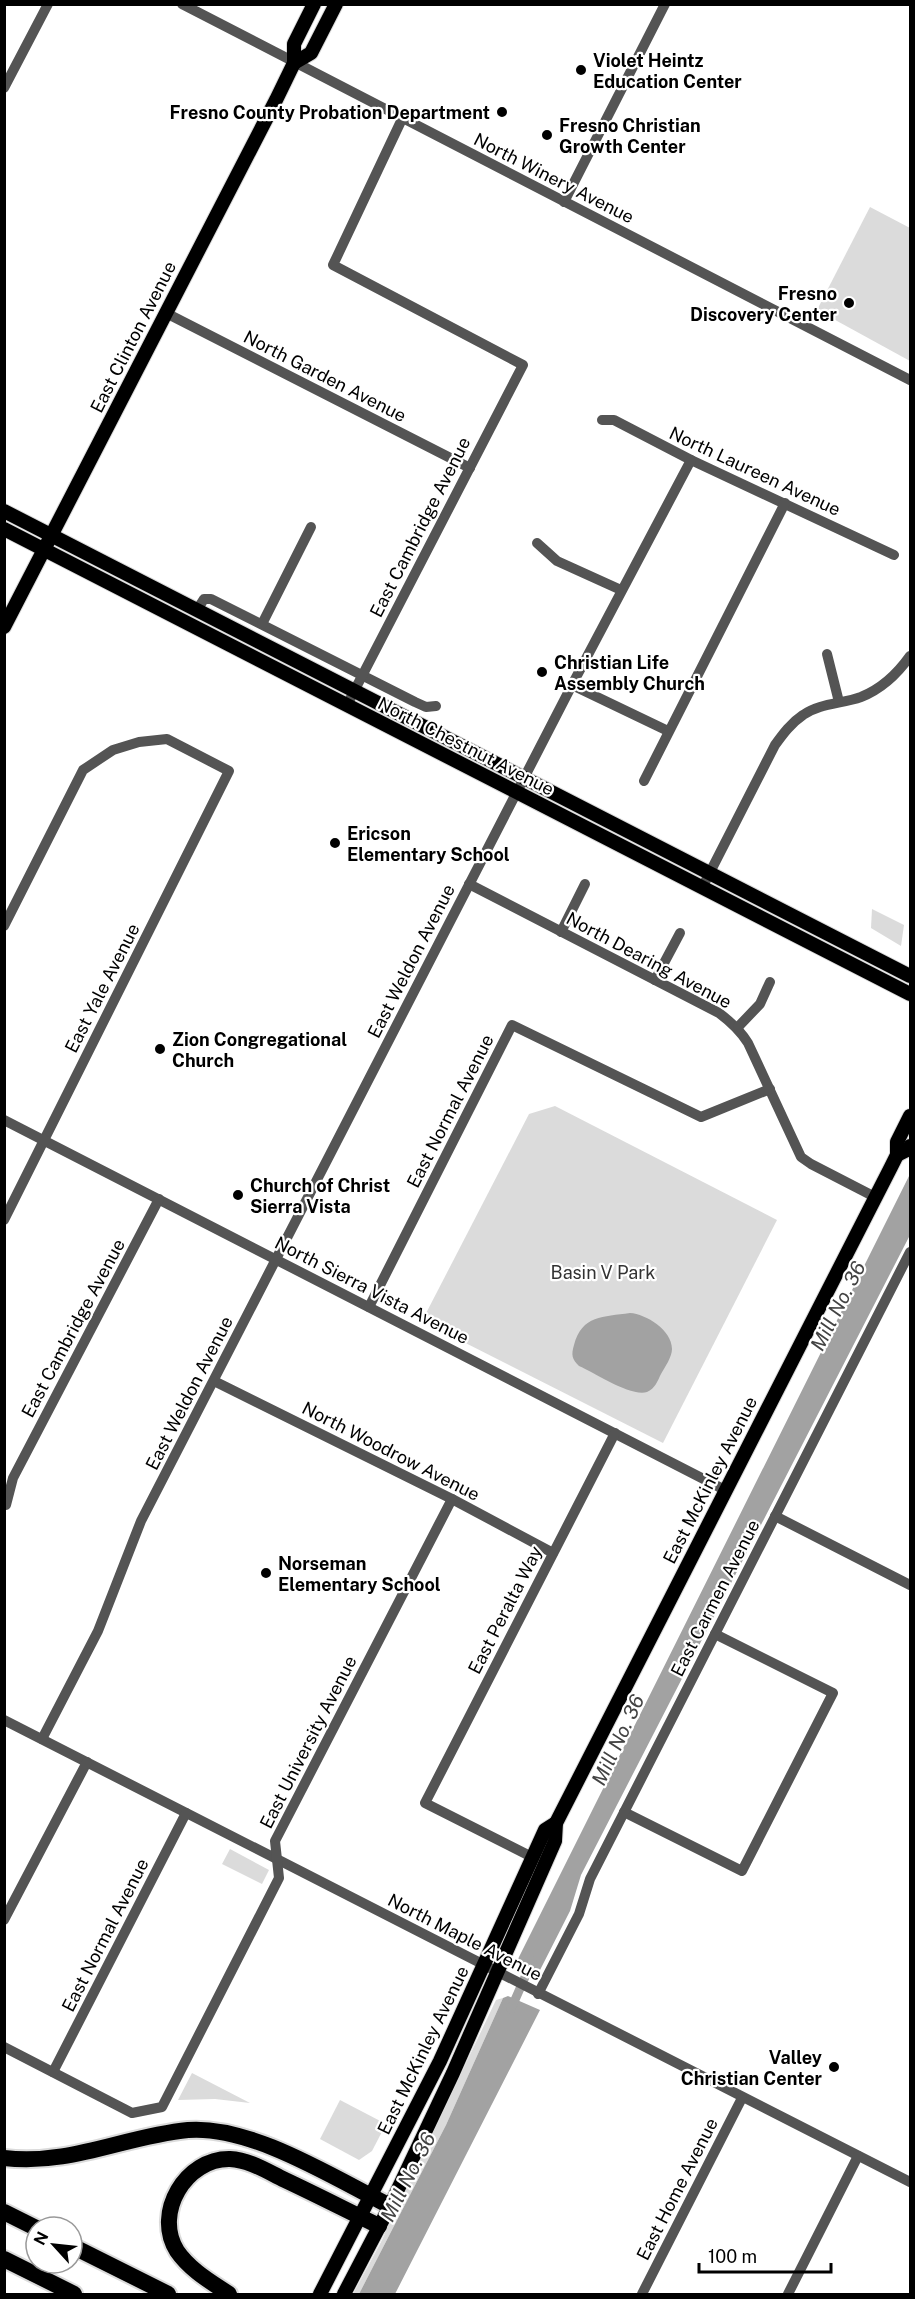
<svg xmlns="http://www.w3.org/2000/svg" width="915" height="2299" viewBox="0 0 915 2299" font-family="'Public Sans',sans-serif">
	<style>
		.green { fill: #dbdbdb }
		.water { fill: #a2a2a2 }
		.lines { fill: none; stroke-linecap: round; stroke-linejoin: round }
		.canal { stroke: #a2a2a2; stroke-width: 9 }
		.major-casing { stroke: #dbdbdb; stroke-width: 16 }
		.highway-casing { stroke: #dbdbdb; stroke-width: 20 }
		.minor { stroke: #545454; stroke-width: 10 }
		.major { stroke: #000; stroke-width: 14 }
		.highway { stroke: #000; stroke-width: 16 }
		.poi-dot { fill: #000; stroke: #fff; stroke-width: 2 }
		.labels { text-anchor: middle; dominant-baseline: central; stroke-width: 4.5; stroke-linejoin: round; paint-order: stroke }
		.poi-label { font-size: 18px; font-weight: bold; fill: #000; stroke: #fff; text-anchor: start }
		.street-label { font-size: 18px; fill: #000; stroke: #fff }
		.park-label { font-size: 18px; fill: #323232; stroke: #fff }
		.water-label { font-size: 20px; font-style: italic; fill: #434343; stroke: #fff }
	</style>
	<rect width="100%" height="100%" fill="#fff"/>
	<g class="green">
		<path d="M870 207 910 228V361L817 310Z"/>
		<path d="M872 909 904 925 901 946 871 928Z"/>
		<path d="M555 1106 777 1220 663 1443 422 1321 529 1114Z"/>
		<path d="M230 1849 269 1870 262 1884 222 1864Z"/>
		<path d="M503 1998 446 2125 359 2294H353L381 2242 496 2000Z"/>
		<path d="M192 2073 250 2103 215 2099 178 2100Z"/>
		<path d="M340 2100 386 2124 372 2151 359 2160 320 2139Z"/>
	</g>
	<g class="water">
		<path d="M910 1174V1235L581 1875 570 1911 538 1974 534 1976 520 1968 518 1959Z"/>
		<path d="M630 1313C646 1314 672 1330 672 1349 672 1357 665 1367 661 1374 658 1380 655 1389 647 1392 631 1397 595 1373 579 1366 572 1359 571 1355 574 1345 582 1315 603 1317 630 1313Z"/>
		<path d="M508 1996 540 2010 395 2294H359L446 2125 503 1998Z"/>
	</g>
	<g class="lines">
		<path class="canal" d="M511 2009 532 1961"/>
		<defs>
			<g id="major">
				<path d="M294 63 311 53 336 4"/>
				<path d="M4 511 910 976"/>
				<path d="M4 529 910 994"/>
				<path d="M4 627 276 100 294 63V44L314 4"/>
				<path d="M897 1155 909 1149 910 1146"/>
				<path d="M320 2294 440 2061 545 1830 556 1823"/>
				<path d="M344 2294 390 2206 453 2073 555 1841 556 1823 891 1167 897 1155V1142L910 1116"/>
			</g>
			<g id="highway">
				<path d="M4 2158C70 2166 125 2136 188 2130 251 2125 334 2178 390 2206"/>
				<path d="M4 2212 36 2228"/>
				<path d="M72 2246 168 2294"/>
				<path d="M4 2259 74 2294"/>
				<path d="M229 2294C211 2282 190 2270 177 2251 153 2213 186 2158 230 2159 250 2160 268 2172 285 2180 317 2195 348 2211 379 2226"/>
			</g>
		</defs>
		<use href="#major" class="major-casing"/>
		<use href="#highway" class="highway-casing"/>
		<g class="minor">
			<path d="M182 4 910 380"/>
			<path d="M4 88 48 4"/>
			<path d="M564 202 665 4"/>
			<path d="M166 313 470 468"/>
			<path d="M602 420H614L691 460 894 555"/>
			<path d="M537 543 557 561 621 590"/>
			<path d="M197 610 204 599H211L415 702 426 707 436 706"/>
			<path d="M262 624 311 527"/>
			<path d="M827 654 839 702"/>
			<path d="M572 685 668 731"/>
			<path d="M347 705 523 365 333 265 402 119"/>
			<path d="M644 781 785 503"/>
			<path d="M469 884 719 1013C731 1022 740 1030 748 1043L801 1157 811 1164 875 1197"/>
			<path d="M702 888 775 745C783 734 791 723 803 715 820 703 842 704 861 697 881 689 898 673 910 656"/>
			<path d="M4 926 83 770 113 750 139 742 167 739 229 771 4 1220"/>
			<path d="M561 932 585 884"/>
			<path d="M655 980 680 933"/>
			<path d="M738 1027 760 1004 770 982"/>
			<path d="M4 1120 725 1490"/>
			<path d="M369 1307 512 1025 701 1117 770 1089"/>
			<path d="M214 1381 452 1499 553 1553"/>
			<path d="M6 1505 13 1478 159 1199"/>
			<path d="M775 1516 910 1585"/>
			<path d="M4 1720 910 2182"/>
			<path d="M42 1739 98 1631 141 1521 572 685 691 460"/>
			<path d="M624 1812 742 1871 833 1693 715 1634"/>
			<path d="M532 1857 425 1803 615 1433"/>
			<path d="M4 1920 87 1762"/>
			<path d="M538 1994 579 1914 590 1879 910 1252"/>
			<path d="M4 2047 132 2113 162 2107 279 1878 275 1841 452 1499"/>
			<path d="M53 2072 186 1813"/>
			<path d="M642 2294 742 2098"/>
			<path d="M788 2294 858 2156"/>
		</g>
		<use href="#major" class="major"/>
		<use href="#highway" class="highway"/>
	</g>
	<g class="poi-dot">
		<circle cx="581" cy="70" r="6"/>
		<circle cx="502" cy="112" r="6"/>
		<circle cx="547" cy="135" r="6"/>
		<circle cx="849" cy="303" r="6"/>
		<circle cx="542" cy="672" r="6"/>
		<circle cx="335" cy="843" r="6"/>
		<circle cx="160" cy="1049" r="6"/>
		<circle cx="238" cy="1195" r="6"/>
		<circle cx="266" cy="1573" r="6"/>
		<circle cx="834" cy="2067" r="6"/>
	</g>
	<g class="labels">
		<g class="poi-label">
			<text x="593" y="60">Violet Heintz<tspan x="593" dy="21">Education Center</tspan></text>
			<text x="490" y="112" text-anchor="end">Fresno County Probation Department</text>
			<text x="559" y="125">Fresno Christian<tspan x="559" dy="21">Growth Center</tspan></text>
			<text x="837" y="293" text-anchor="end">Fresno<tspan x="837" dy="21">Discovery Center</tspan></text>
			<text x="554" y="662">Christian Life<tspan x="554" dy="21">Assembly Church</tspan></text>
			<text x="347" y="833">Ericson<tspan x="347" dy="21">Elementary School</tspan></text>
			<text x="172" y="1039">Zion Congregational<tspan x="172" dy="21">Church</tspan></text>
			<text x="250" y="1185">Church of Christ<tspan x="250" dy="21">Sierra Vista</tspan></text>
			<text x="278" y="1563">Norseman<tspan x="278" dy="21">Elementary School</tspan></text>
			<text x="822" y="2057" text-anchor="end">Valley<tspan x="822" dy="21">Christian Center</tspan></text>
		</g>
		<g class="street-label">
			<text transform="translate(554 178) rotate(27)">North Winery Avenue</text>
			<text transform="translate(133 337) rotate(-63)">East Clinton Avenue</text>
			<text transform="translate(325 376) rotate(27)">North Garden Avenue</text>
			<text transform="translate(755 471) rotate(25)">North Laureen Avenue</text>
			<text transform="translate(420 527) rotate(-63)">East Cambridge Avenue</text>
			<text transform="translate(466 746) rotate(27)">North Chestnut Avenue</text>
			<text transform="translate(649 960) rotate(28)">North Dearing Avenue</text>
			<text transform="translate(411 961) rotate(-63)">East Weldon Avenue</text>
			<text transform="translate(102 988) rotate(-63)">East Yale Avenue</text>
			<text transform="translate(450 1111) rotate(-63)">East Normal Avenue</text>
			<text transform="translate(372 1290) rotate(27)">North Sierra Vista Avenue</text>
			<text transform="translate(73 1328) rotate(-62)">East Cambridge Avenue</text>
			<text transform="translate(189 1393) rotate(-63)">East Weldon Avenue</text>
			<text transform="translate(391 1451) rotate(27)">North Woodrow Avenue</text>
			<text transform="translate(710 1480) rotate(-63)">East McKinley Avenue</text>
			<text transform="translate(715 1598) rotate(-63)">East Carmen Avenue</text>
			<text transform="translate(505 1610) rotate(-63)">East Peralta Way</text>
			<text transform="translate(308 1742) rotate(-63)">East University Avenue</text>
			<text transform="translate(105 1935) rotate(-63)">East Normal Avenue</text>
			<text transform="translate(465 1937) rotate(27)">North Maple Avenue</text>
			<text transform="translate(423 2050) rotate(-64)">East McKinley Avenue</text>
			<text transform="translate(677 2189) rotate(-63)">East Home Avenue</text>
		</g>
		<g class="park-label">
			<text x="603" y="1272">Basin V Park</text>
		</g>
		<g class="water-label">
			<text transform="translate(838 1306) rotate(-63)">Mill No. 36</text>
			<text transform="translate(618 1740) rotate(-65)">Mill No. 36</text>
			<text transform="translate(408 2177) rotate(-63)">Mill No. 36</text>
		</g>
	</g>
	<rect width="915" height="2299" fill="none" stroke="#000000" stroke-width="12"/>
	<g transform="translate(54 2245) rotate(297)"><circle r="28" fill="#ffffff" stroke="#999999" stroke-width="1.5"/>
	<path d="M0-4.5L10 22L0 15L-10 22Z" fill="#000000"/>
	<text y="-9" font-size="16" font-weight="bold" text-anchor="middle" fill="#000000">N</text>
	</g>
	<path d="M699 2263v9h132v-9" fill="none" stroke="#000000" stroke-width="3"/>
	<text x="708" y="2263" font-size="18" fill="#000000" stroke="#ffffff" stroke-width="4.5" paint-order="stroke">100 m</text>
</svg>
